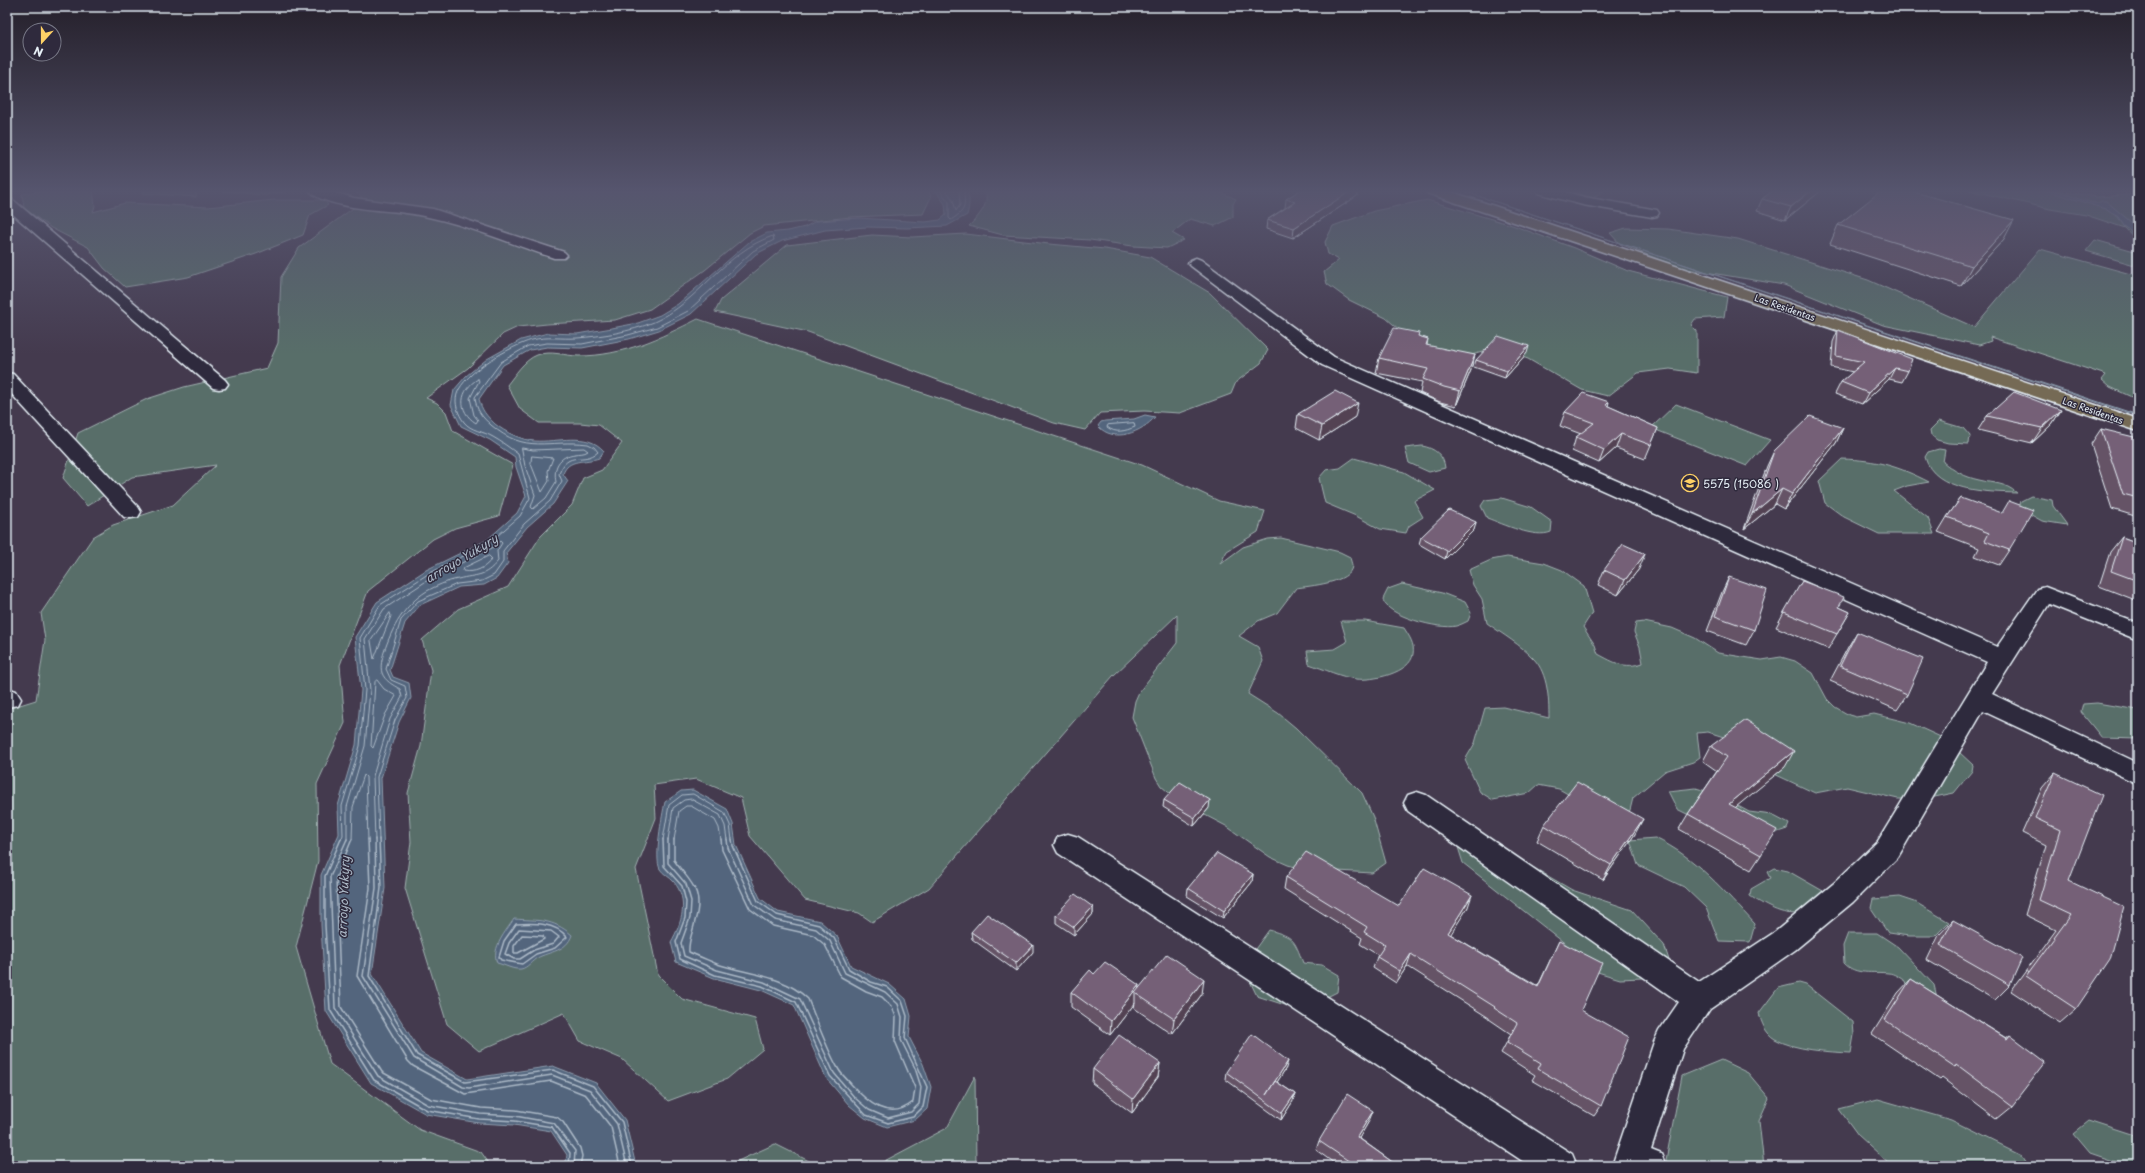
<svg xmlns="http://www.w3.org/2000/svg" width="2145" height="1173" viewBox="0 0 2145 1173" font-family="'Playpen Sans',sans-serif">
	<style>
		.green { fill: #586e69; stroke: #a0b0b0 }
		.water { fill: #52657d; stroke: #8e9dae }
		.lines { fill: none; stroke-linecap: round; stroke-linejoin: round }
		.shore-far1 { stroke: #acb9c7; stroke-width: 1 }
		.shore { stroke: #acb9c7; stroke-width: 1.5 }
		.minor-casing { stroke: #e8f1f8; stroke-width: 3 }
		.major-casing { stroke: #e8f1f8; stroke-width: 3 }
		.minor { fill: #2f2a3d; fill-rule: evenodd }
		.major { fill: #756a55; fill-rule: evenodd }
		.wall { fill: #655366; stroke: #e8f1f8 }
		.shaded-wall { fill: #524353; stroke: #e8f1f8 }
		.building { fill: #756077; stroke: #e8f1f8 }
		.labels { text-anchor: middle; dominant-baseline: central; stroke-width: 3; stroke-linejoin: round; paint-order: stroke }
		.far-street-label { font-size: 9px; fill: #e8f1f8; stroke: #2f2a3d }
		.poi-label { font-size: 11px; fill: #e8f1f8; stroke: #2f2a3d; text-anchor: start }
		.water-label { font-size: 12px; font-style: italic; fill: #acb9c7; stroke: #2f2a3d }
	</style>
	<rect width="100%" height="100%" fill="#443a4e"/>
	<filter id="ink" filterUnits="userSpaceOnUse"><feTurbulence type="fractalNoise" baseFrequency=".025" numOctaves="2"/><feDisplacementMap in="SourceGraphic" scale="8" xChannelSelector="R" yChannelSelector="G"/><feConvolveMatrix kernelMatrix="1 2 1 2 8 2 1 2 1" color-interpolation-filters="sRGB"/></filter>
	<g filter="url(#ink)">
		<g class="green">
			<path d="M49 190H93L95 206 93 212 125 203 208 207 274 200H324L328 205 310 215 303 235 256 254 188 277 125 287 104 268 88 247 51 228 24 208 22 194Z"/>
			<path d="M142 190H197L196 197 142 193Z"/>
			<path d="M213 190H295L265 195Z"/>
			<path d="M355 190H928L931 197 923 214 851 217 764 226 750 233 705 270 650 309 615 320 547 324 518 327 503 334 468 368 426 398 437 403 446 412 453 431 513 465 499 516 455 528 433 539 368 591 340 665 345 723 317 784 318 861 296 947 330 1064 420 1130 481 1152 491 1166H7V709L36 700 45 640 41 613 93 537 113 525 173 505 216 465 132 477 87 506 63 478 78 433 147 399 184 387 267 368 278 343 281 277 299 248 364 200Z"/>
			<path d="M985 190H1215L1236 199 1233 204V217L1215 226 1190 219 1172 233 1184 240 1167 248 1133 246 1090 240 1003 235 969 226C979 216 990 204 985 190Z"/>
			<path d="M1566 190H1604L1593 198Z"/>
			<path d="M1969 190H2053L2097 197 2138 194V242L2125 228 2086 215 2050 209Z"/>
			<path d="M1427 200 1512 225 1574 248 1628 271 1727 297 1724 317 1695 319 1691 325 1697 331V373L1670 369 1638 373 1608 396 1582 390 1528 359 1497 348 1439 364 1386 318 1349 300 1327 284 1324 272 1339 260 1328 254 1325 242 1333 226 1374 211Z"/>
			<path d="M1626 228 1668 229 1738 239 1868 280 1974 327 2040 249 2138 276V400L2110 387 2102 380 2106 375 1990 337 1991 341 1979 345 1883 325 1784 285 1681 268 1620 244 1610 233Z"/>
			<path d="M966 234 1049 244 1105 249 1150 257 1210 293 1268 350 1261 363 1236 382 1231 394 1180 413 1144 411 1100 413 1085 430 1054 423 808 332 715 312 721 300 787 245 872 235 912 237Z"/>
			<path d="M2095 240 2138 252V266L2086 251Z"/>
			<path d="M698 319 1142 465 1219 501 1265 511 1258 532 1227 551 1220 564 1243 547 1268 539 1281 538 1340 552 1350 557C1350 559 1352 563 1352 566 1351 583 1309 586 1296 588L1277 613 1258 621 1239 636 1258 647 1263 661 1248 694 1278 713 1296 728 1362 793 1373 817 1386 863 1372 873 1303 869 1288 865 1270 857 1226 826 1180 802 1161 786 1156 778 1132 717 1135 701 1139 692 1177 643V615L1113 676 929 888 872 922 859 913 805 900 750 836 741 798 696 779 654 785 656 818 636 869 658 975 682 999 755 1019 763 1049 727 1079 668 1101 622 1059 580 1041 564 1013 479 1051 447 1024 405 888 411 842 408 793 421 746 431 670 422 640 458 609 508 587 540 537 572 505 583 478 602 470 622 443 599 425 580 423H539L520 409 507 385C515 375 524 360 537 355 551 350 565 356 579 356 623 356 660 338 698 319Z"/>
			<path d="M1676 404 1770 440 1747 466 1651 428Z"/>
			<path d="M1939 421 1963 428 1970 436 1969 444 1948 443 1937 440 1931 435 1930 430Z"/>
			<path d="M1422 446C1434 448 1444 455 1445 468L1429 472 1409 463 1405 448Z"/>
			<path d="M1939 449 1945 450 1943 462C1954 471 1965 477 1979 480 1995 484 2004 482 2017 493 1989 492 1934 492 1925 457L1928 452Z"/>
			<path d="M1354 458 1404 472 1435 490 1414 501 1423 517 1409 526 1406 533 1380 529 1356 516 1325 503 1319 478 1326 470 1340 468Z"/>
			<path d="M1842 459C1877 460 1898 466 1929 482L1907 486 1894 491 1928 518 1934 534H1879L1844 517 1825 503 1819 481Z"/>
			<path d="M2031 496 2052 500 2053 506 2067 525 2042 521 2019 508 2021 501Z"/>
			<path d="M1502 498 1531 507 1552 522 1551 532C1535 539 1503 524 1487 518L1481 506 1485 500Z"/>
			<path d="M1507 557 1544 563 1562 570 1584 586 1592 613 1583 627 1595 645 1598 654C1615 663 1624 669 1643 663L1640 647 1634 632 1636 623 1644 622 1672 628 1695 638 1718 653 1762 660 1781 657 1795 661 1813 673 1827 699 1835 707 1849 715 1856 717 1874 714 1910 723 1945 739 1973 765 1972 771 1954 793 1925 799H1898L1847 787 1815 793 1770 772 1727 738 1708 732 1697 733 1700 757 1693 762 1665 771 1633 798 1630 810 1615 834 1573 797 1559 789 1538 785 1529 793 1493 800 1480 792 1465 760 1475 743 1485 708 1503 707 1549 718C1549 699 1548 674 1534 659 1521 645 1502 634 1487 623L1482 599 1473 585 1469 570 1491 560Z"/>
			<path d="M1402 584 1442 593 1465 602 1471 613 1468 621C1464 623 1460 625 1456 626 1441 630 1385 616 1383 599L1388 589Z"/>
			<path d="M1341 621H1365L1404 628C1409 636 1415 644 1413 654 1411 673 1372 681 1356 679 1341 677 1324 669 1309 664L1307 651 1335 649 1347 642Z"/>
			<path d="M2097 703 2138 710V739L2102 738 2081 712 2083 704Z"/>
			<path d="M1696 788 1716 794 1749 812 1772 815 1789 824 1787 829 1775 833 1697 819 1677 809 1668 791Z"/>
			<path d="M1655 838C1696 857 1725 892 1755 924L1750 942 1719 941 1706 908 1684 887 1638 865 1630 840Z"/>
			<path d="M1457 844 1500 848 1572 890 1632 910 1664 945 1672 969 1663 977 1620 979 1588 969 1572 949 1463 863Z"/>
			<path d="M1774 868 1788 871 1823 891V904C1816 907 1807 911 1799 913 1784 917 1762 904 1750 896L1751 889 1770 878 1767 872Z"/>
			<path d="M1900 897 1915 902 1949 922 1935 936H1909L1888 933 1871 908 1873 899Z"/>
			<path d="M1269 930C1294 937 1294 939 1303 963L1322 965 1339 975 1337 992 1311 1005 1288 1006 1257 996 1247 975 1250 956Z"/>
			<path d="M1848 933H1877L1898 947 1934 985 1940 1010 1911 999 1905 981C1900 978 1894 973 1888 973 1872 971 1856 976 1844 963L1843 946Z"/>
			<path d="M1799 983 1806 985 1853 1022 1854 1035 1851 1053C1829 1052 1794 1050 1775 1039 1766 1034 1761 1022 1759 1013L1778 988Z"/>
			<path d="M1721 1060 1748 1073 1769 1098 1759 1121 1764 1166H1670L1666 1160 1682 1076Z"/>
			<path d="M975 1076 976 1166H875L947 1128Z"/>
			<path d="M1878 1099 1951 1120 2022 1155 2029 1166H1895L1890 1164 1858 1135 1839 1109Z"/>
			<path d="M2089 1121 2138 1137V1166H2131L2090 1152 2074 1133Z"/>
			<path d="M775 1144 819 1166H727Z"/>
		</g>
		<g class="water">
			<path d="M935 190H966C971 197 969 207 967 215L947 226 907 228 867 227 825 230 782 241 756 254 691 314 659 330 629 339 582 348 547 347 530 350 503 365 479 399C482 411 486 415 495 424 505 432 521 440 534 441 557 443 587 431 604 451L599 458C585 463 568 458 563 474L568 481 553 504 527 527 506 553 508 563 497 578 484 585 459 587 420 605 405 623 390 670 393 677 409 683 411 698 399 722 381 778 385 888 372 974 421 1053 467 1079 553 1066 596 1083 625 1120 636 1166H565L567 1155 551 1131 514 1125 479 1123 426 1114 371 1083 326 1011 321 925V875L339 834 338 806 356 745 361 690 355 637 377 602 426 570 487 540 517 513 526 496 516 467 515 457 490 440 461 426 451 405 454 390 466 376 487 359 521 340 548 333 577 334 612 328 638 323 660 315 678 304 749 242 767 233 788 231 805 227 816 221 859 218 925 222 940 220 946 215 945 204Z"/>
			<path d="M1460 190 2138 415V416Z"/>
			<path d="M2046 190C2066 190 2077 201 2095 203 2099 204 2100 200 2106 201L2138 228V241L2132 237 2130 230 2124 226 2118 217 2105 209Z"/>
			<path d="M1145 415 1155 417C1142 432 1114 444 1098 426L1101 422 1105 421 1134 419Z"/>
			<path d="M693 790 727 809 733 824 736 845 760 898 778 912 820 921 837 936 851 966 889 984 906 999 911 1016 909 1037 923 1064 931 1087 927 1109 915 1120 887 1127 865 1118 849 1105 826 1078 794 1005 761 990 714 978 676 962 671 942C682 923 689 900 674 882 670 877 663 874 660 869 654 858 662 816 665 802L681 791Z"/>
			<path d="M514 919C539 921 552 918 572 935 566 952 550 951 537 958 532 961 527 968 521 969 513 970 505 965 497 963 491 948 506 931 514 919Z"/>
		</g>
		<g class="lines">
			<g class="shore-far1">
				<path d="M939 190 949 202V218L951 220C966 210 965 208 964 190"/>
				<path d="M946 190 953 200 956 211 960 205 959 190"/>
				<path d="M478 379 479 381 470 398 474 415 478 420 476 423C457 411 459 390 478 379Z"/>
				<path d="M1134 423 1135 427C1125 431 1116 434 1107 427L1108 425Z"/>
				<path d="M522 448 533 450 584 448 588 451C584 454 580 453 575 454 559 456 553 467 556 482L546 498 533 509 531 507 535 495 525 466Z"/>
				<path d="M532 456 553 458 548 471 549 481 542 492 531 464Z"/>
				<path d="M489 556 492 559C484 569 475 573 463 571L464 568Z"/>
				<path d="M390 613 391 616 374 659 371 641Z"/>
				<path d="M377 680 384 689 396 696 385 715 373 748 371 746 375 682Z"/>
				<path d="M341 840 343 835 342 806 360 746 365 690 360 638 380 605 428 574 489 543 520 516 530 498 518 454C510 448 502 442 493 437 483 431 471 431 464 422 458 414 454 403 457 394 464 372 511 346 532 340 547 336 562 339 577 338 602 336 630 332 654 322 699 302 725 251 773 236L774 240 753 251 688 311 657 327 628 335 582 344 547 343 528 346 501 362 475 397C476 410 482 417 491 425 526 455 548 439 588 444L594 447 598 452C583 465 568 449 559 474L562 481 550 501 524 524 503 551V562L494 575 482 581 457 584 418 601 401 620 386 669 391 680 405 686 407 698 395 720 377 777 379 840"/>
				<path d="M347 840V807L365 746 370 690 365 639 384 609 431 578 492 548 500 541 502 543 497 551 498 561C484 578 477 574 458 579 447 581 436 586 427 591 404 605 392 628 384 652 382 659 380 666 382 673 385 681 393 685 400 689L402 697 390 719 373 776 375 840"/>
				<path d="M352 840 353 807 364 775 366 777 368 840"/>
				<path d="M663 840 669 805 682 795 693 794 724 812 730 825 732 840"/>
				<path d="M668 840 673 808 684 800 691 799 720 815 725 826 727 840"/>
				<path d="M674 840 679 811 686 806H691L715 820 719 828 721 840"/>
			</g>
			<g class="shore">
				<path d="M341 839 325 876V925L330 1010 374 1080 427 1110 479 1119 515 1121 552 1127 570 1153 569 1166"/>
				<path d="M347 839 330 877 335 1008 378 1076 428 1105 480 1114 515 1116 554 1123 575 1151 574 1166"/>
				<path d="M352 839 336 878 341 1007 382 1072 431 1099 481 1108 516 1110 557 1117 563 1122 580 1148 582 1156 580 1166"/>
				<path d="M368 839 370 888 357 976 408 1061 413 1066 465 1094 551 1081 586 1095 611 1127 620 1166"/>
				<path d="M375 839 376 888 363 976 414 1058 463 1087 469 1088 552 1075 590 1090 617 1124 627 1166"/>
				<path d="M379 839 381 888 369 976 417 1055 465 1082 553 1070 593 1086 622 1122 632 1166"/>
				<path d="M663 839 664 866 682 886 686 902 685 918 676 942 680 959 715 975 762 986 796 1002 830 1076 866 1115 888 1123 913 1117 923 1107 927 1087 905 1038 907 1016 902 1001 887 987 871 982 849 969 834 938 819 925 777 915 758 901 733 846 732 839"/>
				<path d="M668 839V863L686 884 691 901 690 918 681 943 684 956 717 970 764 982 800 999 834 1073 855 1098 869 1110 888 1118 911 1112 919 1104 921 1087 915 1068 901 1040 902 1017 898 1004 885 992 845 973 830 941 816 929 775 920 754 905 728 848 727 839"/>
				<path d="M674 839V860C689 882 705 889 695 921 693 932 688 941 689 952 698 956 708 960 717 964 747 974 784 975 808 999 817 1021 827 1050 839 1070 842 1075 847 1079 851 1084 867 1102 889 1122 913 1102L915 1088 895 1041 896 1017 892 1007 882 997 866 991 841 977 825 945 813 935 773 926 750 909 722 850 721 839"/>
				<path d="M516 924C534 923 555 922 567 937L555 948 536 954 522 964 501 960 499 957 504 941Z"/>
				<path d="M519 929 551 931 559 937 553 944 534 950 520 959H514L505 954 509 943Z"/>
				<path d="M522 935 543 936 544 939 518 953H514V946Z"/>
			</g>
			<defs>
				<g id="minor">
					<path d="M309 190H326L354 198 433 209 564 252 567 255 564 258H554C503 241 452 218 399 212 379 210 321 207 309 190Z"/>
					<path d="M1536 190H1559L1584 197 1652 209 1657 210 1659 213 1657 216 1652 217 1583 205 1538 193Z"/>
					<path d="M7 198 12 199 225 380 228 384 225 388 219 389 213 388 7 209Z"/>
					<path d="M1196 258 1201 260 1334 357 1997 647 2037 589 2045 587 2138 623V640L2049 604 1992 694 2138 763V784L1983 711 1898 857 1853 902 1795 950 1710 1009 1683 1049 1651 1150 1661 1154 1666 1166H1612L1654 1042 1659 1031 1679 1002 1408 811 1404 803 1408 795 1417 792 1426 795 1699 982 1775 932 1833 884 1878 841 1987 662 1322 365 1191 266 1188 263 1191 260Z"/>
					<path d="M7 373 13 374 138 507 141 512 138 517 131 518 124 517 7 389Z"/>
					<path d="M7 688 16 691 21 699 18 705 7 707Z"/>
					<path d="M1068 834 1078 837 1572 1154 1577 1166H1530L1058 853 1054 845 1058 837Z"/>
				</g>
				<path id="major" d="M1425 190H1446L2138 419V431L1427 193Z"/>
			</defs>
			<use href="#minor" class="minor-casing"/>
			<use href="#major" class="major-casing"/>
			<use href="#minor" class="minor"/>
			<use href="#major" class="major"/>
		</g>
		<g class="wall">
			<path d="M1300 190H1358L1357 196 1293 238 1266 229 1267 220 1285 208 1286 199Z"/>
			<path d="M1773 190H1822L1785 220 1757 211 1762 199Z"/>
			<path d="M1838 225 2004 239 1961 286 1830 244Z"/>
			<path d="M1838 330 1908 371 1902 382 1889 379 1862 404 1835 394 1841 382 1853 372 1831 367 1833 342Z"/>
			<path d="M1419 333 1418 336 1428 339 1427 345 1471 370 1456 406 1440 402 1420 393 1422 382 1376 373 1379 358Z"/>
			<path d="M1527 353 1505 378 1474 367 1476 360Z"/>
			<path d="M1609 402 1608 406 1658 428 1645 459 1616 448 1599 463 1572 451 1576 437 1581 434 1560 426 1565 412Z"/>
			<path d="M2061 410 2052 424 2032 443 1978 430 1987 416Z"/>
			<path d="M1298 414 1355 417 1319 440 1296 428Z"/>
			<path d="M1843 428 1836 443 1784 509 1775 504 1744 529 1767 466 1774 451Z"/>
			<path d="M2101 429 2138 447V517L2112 509 2091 444Z"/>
			<path d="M1961 498 2009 550 1999 565 1975 556 1979 548 1938 532 1947 517Z"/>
			<path d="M1476 522 1474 530 1445 559 1419 544 1421 537Z"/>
			<path d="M2122 537 2138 543V601L2099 586 2110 552Z"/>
			<path d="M1639 569 1618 595 1598 585 1604 570Z"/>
			<path d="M1729 577 1754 630 1746 645 1707 631 1722 592Z"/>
			<path d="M1839 607 1850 612 1828 649 1776 627 1784 612Z"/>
			<path d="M1857 632 1907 695 1897 710 1830 681 1848 647Z"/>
			<path d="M1711 746 1785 767 1735 807 1761 855 1751 870 1679 829 1688 814 1717 771 1703 761Z"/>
			<path d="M2055 773 2069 881 2076 1009 2060 1023 2011 991 2056 930 2025 915 2046 845 2022 833 2042 788Z"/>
			<path d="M1164 800 1209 808 1194 826 1163 807Z"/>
			<path d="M1544 825 1635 834 1603 880 1537 841Z"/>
			<path d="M1253 874 1252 882 1223 918 1187 896 1188 888Z"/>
			<path d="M1286 877 1399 906 1468 907 1450 934 1538 986 1559 941 1581 1010 1601 1106 1594 1116 1532 1080 1535 1075 1501 1053 1511 1034 1489 1019V1018L1407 966 1396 983 1373 968 1377 957 1378 955 1360 944 1362 938 1284 889Z"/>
			<path d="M1093 907V914L1074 935 1056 923V915Z"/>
			<path d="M1953 920 2010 985 1995 1000 1927 960 1939 935Z"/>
			<path d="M971 932 1033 952 1016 971 972 939Z"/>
			<path d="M1094 974 1138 990 1202 994 1172 1034 1134 1008 1135 1003 1110 1035 1071 1007V992Z"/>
			<path d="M1911 979 2006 1038 2010 1035 2012 1106 1996 1119 1942 1078 1940 1080 1872 1034 1898 993Z"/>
			<path d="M1160 1063 1158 1077 1132 1113 1092 1083 1093 1069Z"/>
			<path d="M1286 1068 1277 1082 1295 1094 1293 1101 1281 1120 1225 1079 1226 1072Z"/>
			<path d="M1369 1121 1359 1138 1398 1166H1338L1316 1150 1319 1141Z"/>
		</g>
		<g class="shaded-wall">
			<path d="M1352 190H1358L1357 196 1293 238 1294 228Z"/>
			<path d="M1812 190H1822L1785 220 1791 207Z"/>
			<path d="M2014 220 2004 239 1961 286 1972 266Z"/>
			<path d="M1529 346 1527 353 1505 378 1507 371Z"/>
			<path d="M1475 355 1471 370 1456 406 1460 391Z"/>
			<path d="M1895 368 1889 379 1862 404 1868 393Z"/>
			<path d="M1358 403 1355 417 1319 440 1322 426Z"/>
			<path d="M2061 410 2052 424 2032 443 2042 428Z"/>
			<path d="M1843 428 1836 443 1784 509 1792 494Z"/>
			<path d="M1621 434 1616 448 1599 463 1604 450Z"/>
			<path d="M1782 489 1775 504 1744 529 1752 514Z"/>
			<path d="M1476 522 1474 530 1445 559 1447 551Z"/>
			<path d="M1645 554 1639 569 1618 595 1625 580Z"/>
			<path d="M1794 751 1785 767 1720 820 1729 804Z"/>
			<path d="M1210 800 1209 808 1194 826 1195 818Z"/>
			<path d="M1643 819 1635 834 1603 880 1611 865Z"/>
			<path d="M1253 874 1252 882 1223 918 1224 911Z"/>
			<path d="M1472 895 1468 907 1444 945 1448 933Z"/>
			<path d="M1093 907V914L1074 935V927Z"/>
			<path d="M1033 945V952L1016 971V963Z"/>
			<path d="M1411 954 1407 966 1396 983 1400 971Z"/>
			<path d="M1204 979 1202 994 1172 1034 1174 1019Z"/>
			<path d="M1139 985 1138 995 1135 993V1003L1110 1035 1111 1021Z"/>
			<path d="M1288 1061 1286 1068 1265 1101 1266 1095Z"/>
			<path d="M1160 1063 1158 1077 1132 1113 1133 1099Z"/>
			<path d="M1295 1094 1293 1101 1281 1120 1282 1113Z"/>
			<path d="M1373 1111 1369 1121 1354 1147 1357 1137Z"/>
		</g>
		<g class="building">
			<path d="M1300 190H1352L1294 228 1267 220 1295 202 1286 199Z"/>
			<path d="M1773 190H1812L1791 207 1762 199Z"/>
			<path d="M1882 190H1908L2014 220 1972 266 1838 225Z"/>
			<path d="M1394 328 1419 333 1418 336 1428 339 1426 345 1475 355 1460 391 1444 387 1423 379 1428 369 1379 358Z"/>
			<path d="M1838 330 1912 359 1908 371 1895 368 1868 393 1841 382 1864 362 1836 356Z"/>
			<path d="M1498 336 1529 346 1507 371 1476 360Z"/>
			<path d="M1335 391 1358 403 1322 426 1298 414Z"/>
			<path d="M2014 392 2061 410 2042 428 1987 416Z"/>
			<path d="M1583 393 1609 402 1606 405 1658 428 1651 445 1621 434 1604 450 1576 437 1594 423 1565 412Z"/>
			<path d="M1810 416 1843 428 1792 494 1782 489 1752 514 1774 451Z"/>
			<path d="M2101 429 2134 437 2138 447V498L2123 494Z"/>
			<path d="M1961 498 2002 513 2009 501 2033 510 2009 550 1985 541 1989 533 1947 517Z"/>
			<path d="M1449 510 1476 522 1447 551 1421 537Z"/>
			<path d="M2122 537 2138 543V581L2111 571Z"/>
			<path d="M1623 544 1645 554 1625 580 1604 570Z"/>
			<path d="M1729 577 1767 590 1754 630 1715 616Z"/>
			<path d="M1802 581 1844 597 1839 607 1850 612 1837 634 1784 612Z"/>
			<path d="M1857 632 1923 659 1907 695 1840 666Z"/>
			<path d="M1746 720 1794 751 1729 804 1777 830 1761 855 1688 814 1727 757 1711 746Z"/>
			<path d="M2055 773 2102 795 2069 881 2124 907 2110 959 2076 1009 2026 976 2071 915 2039 900 2060 830 2035 818Z"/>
			<path d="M1180 782 1210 800 1195 818 1164 800Z"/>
			<path d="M1577 782 1643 819 1611 865 1544 825Z"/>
			<path d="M1306 852 1399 906 1424 868 1472 895 1448 933 1538 987 1559 941 1602 963 1581 1010 1629 1037 1601 1106 1538 1069 1541 1063 1507 1042 1517 1023 1494 1008 1495 1007 1411 954 1400 971 1377 957 1385 945 1364 932 1367 927 1286 877Z"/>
			<path d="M1217 853 1253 874 1224 911 1188 888Z"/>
			<path d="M1075 894 1093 907 1074 927 1056 915Z"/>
			<path d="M987 914 1033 945 1016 963 971 932Z"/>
			<path d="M1953 920 2022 958 2010 985 1940 945Z"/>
			<path d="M1167 954 1204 979 1174 1019 1135 993Z"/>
			<path d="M1105 962 1139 985 1111 1021 1071 992 1090 970 1094 974Z"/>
			<path d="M1911 979 2007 1039 2010 1035 2046 1062 2012 1106 1956 1064 1955 1067 1885 1020Z"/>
			<path d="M1252 1034 1288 1061 1266 1095 1275 1081 1295 1094 1282 1113 1226 1072Z"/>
			<path d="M1119 1035 1160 1063 1133 1099 1093 1069Z"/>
			<path d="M1347 1094 1373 1111 1357 1137 1398 1166H1356L1319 1141Z"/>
		</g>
	</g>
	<linearGradient id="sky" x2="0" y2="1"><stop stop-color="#25202b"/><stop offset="0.54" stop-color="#56556e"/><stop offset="1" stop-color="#56556e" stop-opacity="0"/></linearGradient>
	<rect width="2145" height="354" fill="url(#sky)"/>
	<defs>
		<symbol id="school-ring" viewBox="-11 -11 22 22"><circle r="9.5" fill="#2f2a3d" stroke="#ffd166" stroke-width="1.5"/><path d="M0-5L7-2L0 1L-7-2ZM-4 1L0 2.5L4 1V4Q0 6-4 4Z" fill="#ffd166"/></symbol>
	</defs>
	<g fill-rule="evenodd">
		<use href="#school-ring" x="1680" y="473" width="20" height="20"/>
	</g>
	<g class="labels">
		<g class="far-street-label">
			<text transform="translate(1785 307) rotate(19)">Las Residentas</text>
			<text transform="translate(2093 410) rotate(19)">Las Residentas</text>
		</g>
		<g class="poi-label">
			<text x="1703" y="483">5575 (15086 )</text>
		</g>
		<g class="water-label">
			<text transform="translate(461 558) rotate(-31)">arroyo Yukyry</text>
			<text transform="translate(343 897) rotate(-88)">arroyo Yukyry</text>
		</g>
	</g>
	<rect width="2145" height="1173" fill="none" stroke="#2f2a3d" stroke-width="24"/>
	<rect x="12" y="12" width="2121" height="1149" fill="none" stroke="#e8f1f8" stroke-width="1.5" filter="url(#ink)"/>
	<g transform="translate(42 42) rotate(201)"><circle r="19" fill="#2f2a3d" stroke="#797a88"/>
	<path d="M0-3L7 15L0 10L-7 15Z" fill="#ffd166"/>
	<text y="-6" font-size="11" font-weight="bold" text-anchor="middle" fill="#e8f1f8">N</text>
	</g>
</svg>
